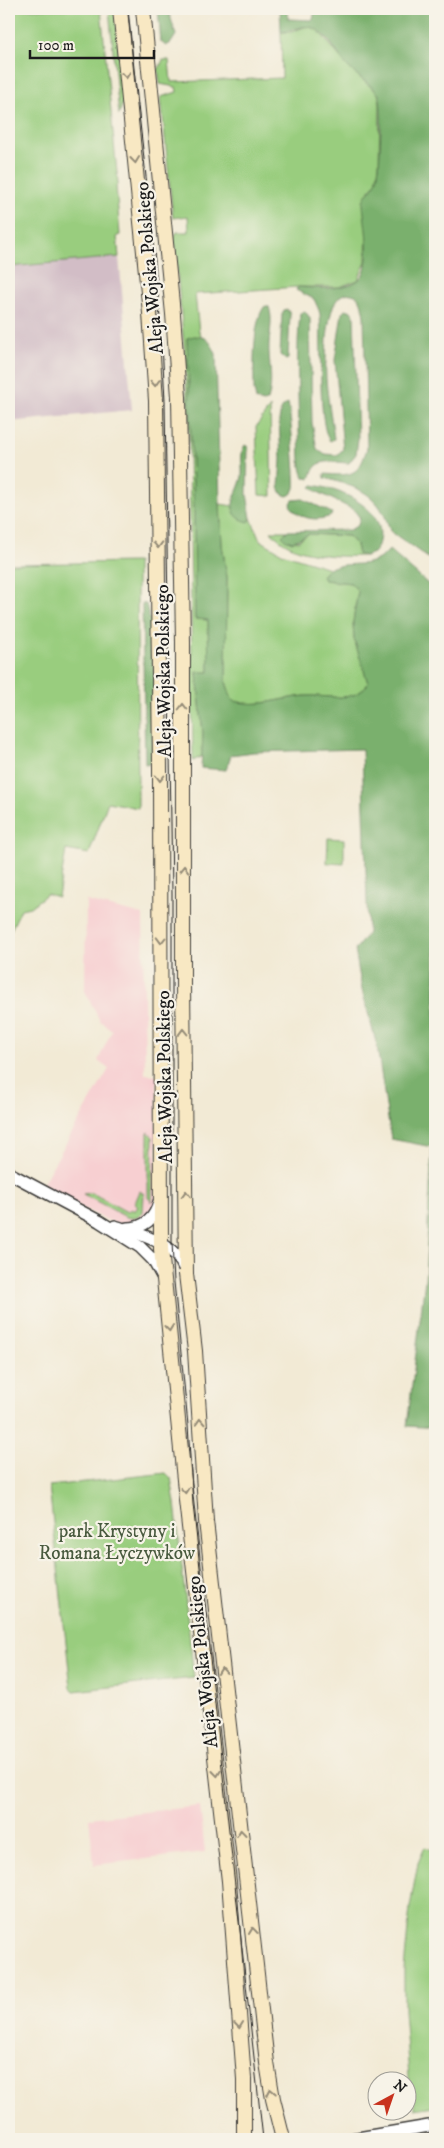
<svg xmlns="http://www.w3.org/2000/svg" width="444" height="2148" viewBox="0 0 444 2148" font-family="'IM FELL DW Pica',serif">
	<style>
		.built { fill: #f7cfd1 }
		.industrial { fill: #d2bdc6 }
		.green { fill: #99cd7e; stroke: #5a744d }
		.forest { fill: #7ab06d; stroke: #4b6644 }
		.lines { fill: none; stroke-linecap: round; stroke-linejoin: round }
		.tertiary-casing { stroke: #3c3b38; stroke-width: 14 }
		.secondary-casing { stroke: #3c3b38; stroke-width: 16 }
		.tertiary { stroke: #fff; stroke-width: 11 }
		.secondary { stroke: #f8e8c3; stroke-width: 14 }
		.tram { stroke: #1c1c1c; stroke-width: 1 }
		.oneway { stroke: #958c78 }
		.labels { text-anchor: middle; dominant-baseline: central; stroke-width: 4.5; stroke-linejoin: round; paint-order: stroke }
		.street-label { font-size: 19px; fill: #1c1c1c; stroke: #f7f3e8 }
		.park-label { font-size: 19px; fill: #485a3e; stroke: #f7f3e8 }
	</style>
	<rect width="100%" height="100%" fill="#f7f3e8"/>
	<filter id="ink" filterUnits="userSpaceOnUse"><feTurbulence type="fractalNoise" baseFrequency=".02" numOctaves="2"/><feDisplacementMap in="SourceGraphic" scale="10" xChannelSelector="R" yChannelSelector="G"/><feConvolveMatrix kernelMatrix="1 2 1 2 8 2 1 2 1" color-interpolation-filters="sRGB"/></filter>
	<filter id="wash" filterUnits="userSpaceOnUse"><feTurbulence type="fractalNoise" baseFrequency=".0096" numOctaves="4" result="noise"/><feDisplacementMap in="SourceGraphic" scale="20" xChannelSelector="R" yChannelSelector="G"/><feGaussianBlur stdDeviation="1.12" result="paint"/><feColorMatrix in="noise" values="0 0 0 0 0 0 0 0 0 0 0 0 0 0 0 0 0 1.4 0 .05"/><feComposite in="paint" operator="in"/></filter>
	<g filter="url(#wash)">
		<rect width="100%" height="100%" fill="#f2ead5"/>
		<g class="built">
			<path d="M86 901 143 915 145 1074 157 1075V1203L152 1217 120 1226 40 1188 109 1069 98 1061 112 1030 100 1021 85 991Z"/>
			<path d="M200 1806 205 1852 94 1865 89 1818Z"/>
		</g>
		<path class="industrial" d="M119 257 132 410 9 422V267Z"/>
		<g class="green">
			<path d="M9 9H101L118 183 116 186 120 235 117 236 119 257 9 267Z"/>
			<path d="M109 9H115L124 99 119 115Z"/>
			<path d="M307 26 318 30 350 69 378 93 380 104 379 165 376 183 368 192 363 202 367 221 366 262 358 280 339 287H298L195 294 199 332 201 336 187 338 194 508 195 619 208 620 209 672 197 673 203 734 202 756 193 761 189 441 185 357 174 237 177 232H189L188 216 173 218 161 97 177 92 176 87 160 84 158 70 163 60H169L171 82 282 78 281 32H291Z"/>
			<path d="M270 407 272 496 259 495 256 427Z"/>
			<path d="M220 504 233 506 235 513 249 521 251 518 260 540 282 553 329 568 322 576 324 580 351 583 358 591 353 622 354 639 368 683C365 689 359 693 353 695 339 700 320 695 305 696 280 698 257 709 232 700L226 682 227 577 222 545Z"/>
			<path d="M271 531H287L282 536 298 541 308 534 348 536 356 545 358 554 366 556C336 557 291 557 271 531Z"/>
			<path d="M137 562 138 808 108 802 89 854 66 850 58 897 47 894 30 907 21 909 11 930 9 929V564Z"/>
			<path d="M328 838 344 839V864L327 863Z"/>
			<path d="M148 1132 153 1137 152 1202 148 1198Z"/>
			<path d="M140 1191 144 1194 143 1212C139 1219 133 1219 126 1217L83 1194 92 1193 127 1212 131 1209 135 1211 138 1206 135 1203Z"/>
			<path d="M166 1473 171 1478 175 1503 194 1678 74 1691 71 1688 49 1486Z"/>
			<path d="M425 1847 435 1851V2106L415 2109 414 2092 410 2091 404 2010V1970L410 1907 418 1863Z"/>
		</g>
		<g class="forest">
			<path d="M158 9H168L176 35 171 43 166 46 161 42Z"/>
			<path d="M280 9H288V19L313 20 315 9H435V559L428 558 390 531C380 493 359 488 325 478L324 474C352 476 359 476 367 448L364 316C362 307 362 296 352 294 327 287 327 343 326 358 324 385 331 412 334 439L330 441C317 427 322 337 320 314 319 309 316 304 314 299L296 290 298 287C316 288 341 291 357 281 375 270 364 221 363 204 363 194 373 190 376 182 378 178 378 171 379 167 380 154 383 106 379 95 377 90 354 73 348 67 337 55 327 31 310 27 302 25 291 32 281 32Z"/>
			<path d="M265 306 269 307C273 319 270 331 269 343 268 362 274 381 268 400L264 402 256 400 254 390C254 369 252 320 265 306Z"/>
			<path d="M287 309 290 314 288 359 286 360 280 355 282 314 284 310Z"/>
			<path d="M345 310H350L354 315 358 439 356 454 349 463C338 463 319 457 313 471 312 473 311 476 310 479L304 477C298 464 300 445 299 431 298 392 296 352 300 313L305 311 310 318 312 423 317 449 324 454 337 455 343 449 335 360 342 313Z"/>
			<path d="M194 336C207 336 211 342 216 354L220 504 222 545 227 577 226 682 232 700C257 709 280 698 306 696 320 695 340 700 353 695 359 693 365 689 368 683L354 639 353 622 358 591 351 583 324 580 322 576C324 574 327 569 330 568 351 560 372 571 389 550L435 590V1428L407 1426 425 1280 432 1147 391 1139 377 1046 362 990 355 950 368 933 362 749 253 752 231 755 226 770 201 768 203 734 197 672H209L208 620 195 619 194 508 187 338Z"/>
			<path d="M288 403C290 409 297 483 295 488 294 492 291 495 287 496L282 494 279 487 281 459 279 421 281 409Z"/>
			<path d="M245 445 248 447 247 494 251 518 249 522C219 515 240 491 242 476 243 466 239 453 245 445Z"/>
			<path d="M313 485C345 490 396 513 375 552L366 556 358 554 356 545 348 536 309 534 292 542 285 539 282 536 287 531 350 530 358 525 360 518 354 510 316 491 311 487Z"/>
			<path d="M303 499 332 513 331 516C316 522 299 519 290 505L293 500Z"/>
			<path d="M142 604H146L149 618 155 625 156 762 145 764Z"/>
		</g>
	</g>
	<g filter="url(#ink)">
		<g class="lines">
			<defs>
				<g id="tertiary">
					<path d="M9 1173 99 1221 140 1247 153 1260 162 1276"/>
					<path d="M115 1226C141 1235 174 1241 185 1270"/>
					<path d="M127 1228C144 1228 155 1219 159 1202"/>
					<path d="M352 2139 435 2125"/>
				</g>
				<g id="secondary">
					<path d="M120 9 150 313 156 401 160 768 161 1249 186 1500 229 1881 244 2079V2139"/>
					<path d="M143 9 173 314 179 397 183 642V984L186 1274 195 1351 206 1521 267 2063 273 2099 283 2139"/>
				</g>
			</defs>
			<use href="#tertiary" class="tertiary-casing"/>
			<use href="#secondary" class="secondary-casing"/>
			<use href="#tertiary" class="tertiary"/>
			<use href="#secondary" class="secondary"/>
			<path class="tram" d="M128 9C140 139 160 270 165 401L172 894V1242L174 1282 188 1425 193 1504 263 2139"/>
		</g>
		<defs><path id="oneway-chevron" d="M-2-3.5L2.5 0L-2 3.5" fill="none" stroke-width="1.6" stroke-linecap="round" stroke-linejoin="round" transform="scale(1.25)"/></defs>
		<g class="oneway">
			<use href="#oneway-chevron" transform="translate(126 75) rotate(84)"/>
			<use href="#oneway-chevron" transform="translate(135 160) rotate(84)"/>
			<use href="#oneway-chevron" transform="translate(155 383) rotate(87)"/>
			<use href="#oneway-chevron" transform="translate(158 545) rotate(89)"/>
			<use href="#oneway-chevron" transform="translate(183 707) rotate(-90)"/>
			<use href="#oneway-chevron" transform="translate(160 778) rotate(90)"/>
			<use href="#oneway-chevron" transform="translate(184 869) rotate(-89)"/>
			<use href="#oneway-chevron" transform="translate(161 940) rotate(91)"/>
			<use href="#oneway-chevron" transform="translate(183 1032) rotate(-91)"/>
			<use href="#oneway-chevron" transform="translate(186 1194) rotate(-91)"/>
			<use href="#oneway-chevron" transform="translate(169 1328) rotate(84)"/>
			<use href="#oneway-chevron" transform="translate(200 1422) rotate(-93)"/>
			<use href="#oneway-chevron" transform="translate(185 1490) rotate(85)"/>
			<use href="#oneway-chevron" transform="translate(222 1671) rotate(-96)"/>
			<use href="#oneway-chevron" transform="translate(217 1773) rotate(84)"/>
			<use href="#oneway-chevron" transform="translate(241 1833) rotate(-96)"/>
			<use href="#oneway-chevron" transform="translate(253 1931) rotate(-96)"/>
			<use href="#oneway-chevron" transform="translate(239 2025) rotate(84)"/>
			<use href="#oneway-chevron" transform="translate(271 2092) rotate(-101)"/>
		</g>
	</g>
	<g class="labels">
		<g class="street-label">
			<text transform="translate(150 268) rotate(-95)">Aleja Wojska Polskiego</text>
			<text transform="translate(164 671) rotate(-91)">Aleja Wojska Polskiego</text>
			<text transform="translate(165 1077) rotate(-91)">Aleja Wojska Polskiego</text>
			<text transform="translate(203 1662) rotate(-96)">Aleja Wojska Polskiego</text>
		</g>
		<g class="park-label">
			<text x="117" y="1531">park Krystyny i<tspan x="117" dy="22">Romana Łyczywków</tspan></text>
		</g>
	</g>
	<rect width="444" height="2148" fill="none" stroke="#f7f3e8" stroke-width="30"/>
	<g transform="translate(392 2096) rotate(40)"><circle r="24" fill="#f7f3e8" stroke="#9f9d96"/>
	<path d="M0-4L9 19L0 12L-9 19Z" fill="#c8321e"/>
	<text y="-8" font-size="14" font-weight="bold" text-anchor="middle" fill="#1c1c1c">N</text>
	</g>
	<path d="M30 50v8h124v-8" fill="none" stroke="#1c1c1c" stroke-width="2.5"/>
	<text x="38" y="50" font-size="15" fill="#1c1c1c" stroke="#f7f3e8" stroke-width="4" paint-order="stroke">100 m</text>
</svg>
